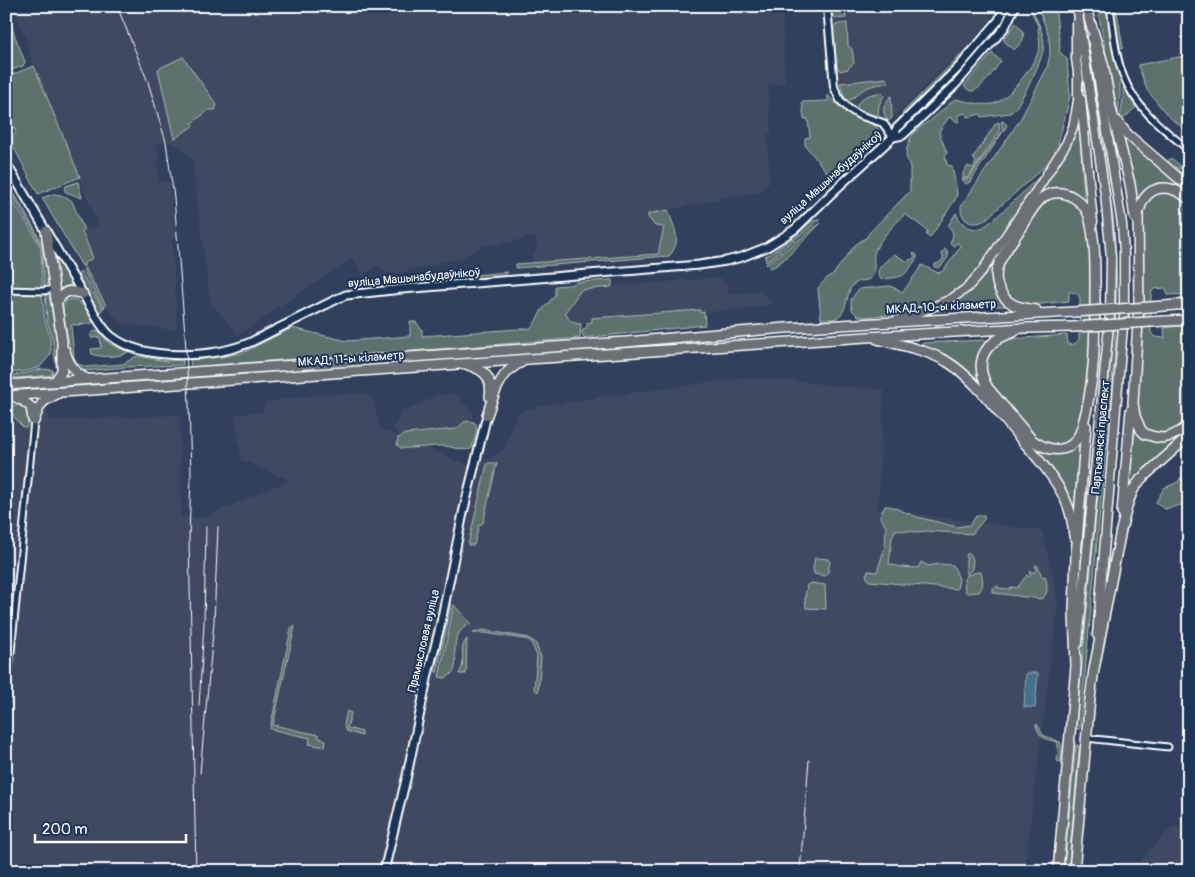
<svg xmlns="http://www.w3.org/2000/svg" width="1195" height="877" viewBox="0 0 1195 877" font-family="Pangolin,sans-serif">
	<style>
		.built { fill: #3f4a62 }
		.green { fill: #5d726d; stroke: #aeb8b6 }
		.water { fill: #446f8a; stroke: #8fa9b9 }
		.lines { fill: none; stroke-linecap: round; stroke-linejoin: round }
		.minor-casing { stroke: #fff; stroke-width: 9 }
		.tertiary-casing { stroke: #fff; stroke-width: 10 }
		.secondary-casing { stroke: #fff; stroke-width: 11 }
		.primary-casing { stroke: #fff; stroke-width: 11 }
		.trunk-casing { stroke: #fff; stroke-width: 12 }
		.minor { stroke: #1d3557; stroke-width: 5 }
		.tertiary { stroke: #1d3557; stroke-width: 6 }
		.secondary { stroke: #1d3557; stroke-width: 7 }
		.primary { stroke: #6b6f75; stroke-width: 8 }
		.trunk { stroke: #6b6f75; stroke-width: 9 }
		.rail { stroke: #fff; stroke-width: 1 }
		.trunk-bridge-casing { stroke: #fff; stroke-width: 12; stroke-linecap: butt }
		.trunk-bridge { stroke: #6b6f75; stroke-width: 9 }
		.labels { text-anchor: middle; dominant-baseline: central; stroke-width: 4; stroke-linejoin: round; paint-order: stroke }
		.street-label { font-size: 12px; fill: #fff; stroke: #1d3557 }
	</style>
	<rect width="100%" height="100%" fill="#31415d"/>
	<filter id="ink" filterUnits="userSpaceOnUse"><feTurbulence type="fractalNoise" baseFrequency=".02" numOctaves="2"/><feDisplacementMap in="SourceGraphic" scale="10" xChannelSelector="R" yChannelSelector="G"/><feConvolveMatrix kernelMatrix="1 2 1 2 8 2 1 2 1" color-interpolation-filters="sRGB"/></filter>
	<g filter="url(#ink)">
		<g class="built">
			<path d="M13 6H767L768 9 782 8 785 83 768 84 771 134H767L770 181 761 192 742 194 648 214 664 227 658 254 533 263 532 256 537 248 535 236 515 241 483 246 463 257 395 274 384 273 377 265 363 275 352 259 286 302 238 335 210 301 192 158 175 144 166 142 156 144 159 152 158 158 157 162 159 182 169 181 175 238H172L177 327 175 330 130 325 123 323 117 319 110 311 84 267V263L93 257 82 231 98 225 26 45 28 44Z"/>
			<path d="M830 6H996L990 19 977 36 889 122 855 108 847 102 841 92 838 85Z"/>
			<path d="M718 278 722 279 727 283 729 295 758 291 768 298 772 302 763 306 700 313V310L593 318 592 322 581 324H576L570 320 565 314V311L568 306 581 289 611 287V286L621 285Z"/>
			<path d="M6 308H9L13 342 6 343Z"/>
			<path d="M748 377 884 390 878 509 1042 531 1052 572 1058 604 1024 871H6V406L27 405 45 406 51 420 180 415 181 518H203L289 480 241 460 235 415 262 412 266 402 316 395 366 393 373 399 380 429 467 465 484 461 504 450 517 413 544 405Z"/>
			<path d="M454 393 474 413 472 419 462 422 454 429 401 436 393 428 401 413 436 396Z"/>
			<path d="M1173 826 1189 831V871H1127L1133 869Z"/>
		</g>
		<g class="green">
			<path d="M830 6H845L846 18C834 19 832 19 830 6Z"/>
			<path d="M1029 6H1030C1036 18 1043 30 1044 44 1044 59 1024 95 1015 109L1010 113 982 117 981 114 968 117 966 113 958 115 959 122H958L949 117 940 130 939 132 947 153 945 155 947 165 952 166 957 193 956 198 930 238 926 235 928 231 905 214C896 223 877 241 874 254 873 261 876 272 872 277 869 282 860 279 854 284 844 293 850 315 833 319 829 319 825 319 821 319L818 288 830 275 832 276 855 245 867 237 869 233 910 191V167L906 156 907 148 910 139 914 133 923 125 930 121 955 99C967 101 981 106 993 104 1007 101 1034 66 1038 52 1041 45 1039 37 1038 29L1039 28Z"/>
			<path d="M1037 6H1055L1060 47 1059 51 1067 59 1070 97 1058 144H1063L1056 156 985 220C972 228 960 220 961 206L1020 120 1047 68 1050 54 1049 37 1046 28Z"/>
			<path d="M1081 6H1082L1114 223 1117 287 1115 349 1080 727 1078 730 1076 728 1112 345 1113 295Z"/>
			<path d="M1097 6H1107L1120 80V97L1118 115Z"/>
			<path d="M1112 6H1116L1123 48H1119Z"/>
			<path d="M6 13 25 62 23 66 6 72Z"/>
			<path d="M847 23 848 46 852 49 854 63 848 68V69L841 71 837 68 833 28C836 23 841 24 847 23Z"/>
			<path d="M1016 23C1028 36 1025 39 1014 50L1004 41V39Z"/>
			<path d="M989 27 944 80 901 120 900 118 904 111Z"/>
			<path d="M992 53 1001 61C996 68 980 92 971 91 968 90 966 88 964 86Z"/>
			<path d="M1189 55V133L1168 116 1147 90 1138 65Z"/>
			<path d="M183 57 217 105 215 110H209L192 123 194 125 174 139 158 69Z"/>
			<path d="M34 66 80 177 38 194 10 140 13 137 16 132 6 112V77Z"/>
			<path d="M886 78 889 83C880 84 870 85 861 91 856 94 854 99 848 101L844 96 840 83Z"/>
			<path d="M1123 87 1136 107 1122 120 1137 136 1167 162 1171 158 1186 170 1164 165 1128 130 1120 118 1123 98Z"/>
			<path d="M941 90H943L944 92 908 126 906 124Z"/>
			<path d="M881 92 884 95 879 105 878 115 876 116 859 112 857 110V104L866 96Z"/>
			<path d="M828 95C835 105 847 113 858 118 866 122 874 123 879 130L830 176 805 145V138L810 137 808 119H804L802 102 828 101Z"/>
			<path d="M891 96 892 118 888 121C881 110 883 106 891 96Z"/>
			<path d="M1003 121 1007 125 1006 127 970 182 966 184 962 179H968L1003 130 1001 122Z"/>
			<path d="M999 122 1000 131 968 178H963V173L968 166 973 168 976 162 973 158 996 123Z"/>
			<path d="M1077 123H1079L1080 125 1082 173 1084 191 1083 197H1081C1068 188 1055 185 1041 194L992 281C994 291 1000 297 1006 304L1005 306 975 307 938 311 936 310 937 308C957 303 972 290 985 275L1034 197Z"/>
			<path d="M1126 138 1189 190V191C1170 177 1154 185 1139 198L1137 197 1124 139Z"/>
			<path d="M1038 178 1040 179 971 280 954 295 928 306 896 314 864 317 858 316 852 310 851 304V300L855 294 859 289 890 286 903 292 922 265 938 273 943 271 961 246 957 243 954 246 950 243C954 235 954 231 948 226L956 213C960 223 969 231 981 228 991 225 1028 187 1038 178Z"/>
			<path d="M6 179 39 237 45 250 49 277 47 284 44 286 42 248 34 231 6 185Z"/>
			<path d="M78 182 82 198 66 192 64 189 66 186Z"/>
			<path d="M6 190 32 231 41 248 42 287 41 288 10 287 6 284V250L9 248 6 244Z"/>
			<path d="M1160 191H1168L1189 201V294L1168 295 1166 288 1154 289 1152 291 1151 295V333L1155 337 1165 338 1164 328 1189 325V422L1176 431 1160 435 1147 430 1143 426 1137 411 1141 238 1143 208 1151 196Z"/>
			<path d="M53 194C60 194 67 197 72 201L84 230 82 231 93 258 84 263V267L82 266 42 198Z"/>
			<path d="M1054 195 1068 198 1085 214 1091 241 1092 335 1083 419 1074 440 1056 447 1039 442 991 388 985 377 986 355 999 343 1008 339 1067 335 1068 345C1073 345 1077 343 1079 339L1080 299C1079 293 1075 292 1069 292V301L1022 306 1018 304 1006 294 1000 282V268L1041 202Z"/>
			<path d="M668 210C674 228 683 241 669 256L516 268V264L658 254 664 227 655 226 648 217V214Z"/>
			<path d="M820 220 766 262 765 256 770 254 794 237 812 221Z"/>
			<path d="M821 223C811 233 781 266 770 268L766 264Z"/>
			<path d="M945 249 947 250 948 257C944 262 942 269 934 267L935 264 939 263 943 259V256L941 254Z"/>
			<path d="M914 253 917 255V258C903 278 905 277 881 279 871 270 888 260 894 254L908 262 910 259 912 260 915 256 913 254Z"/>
			<path d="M55 256 71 282 70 285 60 288 59 286Z"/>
			<path d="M85 268 106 305 104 308 83 270Z"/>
			<path d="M81 272 103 309 101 311 99 312 78 277 79 273Z"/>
			<path d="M508 272 504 275 500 277 430 282V279Z"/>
			<path d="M612 280V286L611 287 581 290 566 311C566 319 573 324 581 324L580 338 308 359H295L191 367 190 360 222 357 242 353 292 328 347 341 410 336V322H416L422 330V336L532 328 542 310 555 295V286L569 285 579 282Z"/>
			<path d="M42 294 45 320 50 337 51 354 40 367 27 371 6 373V343L13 342 9 308H6V295Z"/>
			<path d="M45 294 49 297 50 300 60 361 57 373 52 337 47 320Z"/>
			<path d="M71 299C82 299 88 313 93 322L91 324 71 325 74 357 78 364 86 367 123 364 137 356 167 361 183 360V365L126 367 86 371 79 369 72 360 63 310 65 302Z"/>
			<path d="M700 310V313L704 312 705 325 584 338 582 333 583 330 587 327V323L592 322V318Z"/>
			<path d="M95 331 99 332 109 343 128 352C122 357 99 358 92 354L91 349 101 348 100 337 91 338V334Z"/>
			<path d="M985 340H988V342C975 357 974 370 983 388L1027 439 1037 448 1048 452 1070 451 1077 446H1080L1076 501 1074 505H1071L982 389 920 346 923 343Z"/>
			<path d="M41 369 53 370 52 375 17 378 6 376 27 373Z"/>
			<path d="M27 405 30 410 27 427 25 428C17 424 16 415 6 409V406Z"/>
			<path d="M1134 419 1150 439 1189 429V432L1148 467 1132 483 1130 482V477L1134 436Z"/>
			<path d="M468 421 474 422 476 424 477 431 472 447 471 449C461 452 451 445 440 446 434 446 404 449 401 448 396 446 397 442 398 438L405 434 456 429 464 422Z"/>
			<path d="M489 463H497L483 523 479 525 474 545H468L487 464Z"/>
			<path d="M1181 477 1189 489V503L1165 509 1156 502 1164 488 1178 482Z"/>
			<path d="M885 506H890L917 517 957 527 970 525 976 516 984 515 985 518 972 534 926 531 918 532 895 530 892 538 889 564 901 567 918 568 921 562 928 566 939 564 953 565 959 579 957 589 869 581 866 575 868 571 877 572 885 547 886 527 880 516Z"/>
			<path d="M969 552 973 559 972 569 968 573H966V555Z"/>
			<path d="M815 558 828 559 830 562 828 572 825 576 814 574 813 568Z"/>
			<path d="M1036 565 1038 566 1042 577 1045 576C1047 584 1050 594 1041 599L995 593 993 592V588L998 586V588L1010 589 1011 587 1017 588 1027 575 1029 577 1031 575 1029 573 1031 571 1034 573 1037 569 1035 567Z"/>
			<path d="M978 572H981C983 580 984 586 979 592L967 593 965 591 964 579 967 575Z"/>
			<path d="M811 583 825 585 826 609 806 608 805 599 807 585Z"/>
			<path d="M450 604H452L437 673 435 671Z"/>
			<path d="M454 605 471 624C460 627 454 639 455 650 455 662 459 672 445 678L439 677Z"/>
			<path d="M295 626 273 725 319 735V738L326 740 325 747 309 744 310 738 270 729 291 629 292 627Z"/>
			<path d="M483 630 529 638 530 640 535 642 541 657 538 692 534 689 537 656 530 640 485 633H473Z"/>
			<path d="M467 639 466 674H459C468 660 457 650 467 639Z"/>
			<path d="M347 711 351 713 347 728 362 732V736C342 730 342 732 347 711Z"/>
			<path d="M1037 724 1043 735 1060 742 1062 746 1061 761 1058 762 1057 760 1058 745 1057 742C1045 739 1039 738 1036 725Z"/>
			<path d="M1076 745H1078L1079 748 1068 871H1064Z"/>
		</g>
		<path class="water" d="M1026 673H1038L1035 708 1024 707Z"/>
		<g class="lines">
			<defs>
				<g id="minor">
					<path d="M1110 6C1113 28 1115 55 1123 75 1135 108 1163 129 1189 150"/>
					<path d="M6 290 43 291 54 289"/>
					<path d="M6 702 34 421"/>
					<path d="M1086 738 1168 747"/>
				</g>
				<path id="tertiary" d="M827 6 834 87 840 100 849 109 859 115 883 123 893 137"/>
				<g id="secondary">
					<path d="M893 137 903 135 956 84 1005 27 1015 6"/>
					<path d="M6 163 91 308C97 318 102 329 111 336 144 362 214 358 251 342L339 298 346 295 402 289 699 265 726 261 742 257 767 247 783 237 795 229 835 190 893 137 897 128 959 67 999 20 1005 6"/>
					<path d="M384 871 407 775 428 674 440 627 463 513 487 415"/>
				</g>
				<g id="primary">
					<path d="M1077 6 1105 194 1111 257 1110 315 1078 643"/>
					<path d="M1087 6 1090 24"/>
					<path d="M1076 24V59L1079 80"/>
					<path d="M1092 38 1122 224 1124 253V315L1097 635"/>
					<path d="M1081 99 1093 222"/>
					<path d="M897 320 928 309 951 299 967 288 982 271 1040 185 1066 144 1073 127 1076 112 1078 100V75"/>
				</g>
				<g id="trunk">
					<path d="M1089 18 1103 63 1111 108 1130 184 1135 218"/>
					<path d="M1117 121 1127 134 1189 187"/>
					<path d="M1189 199C1166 180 1144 186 1138 215L1139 305 1133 403 1135 416 1141 430 1145 434 1155 437 1163 438 1171 436 1181 431 1189 425"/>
					<path d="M46 231 62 341V371L56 380 53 382"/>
					<path d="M57 302C65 289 70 290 83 294"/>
					<path d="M1165 306 1189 304"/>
					<path d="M1165 321 1189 320"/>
					<path d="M1014 332C986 341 972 360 988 388L1032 440C1053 455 1075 453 1082 427 1095 385 1095 339 1095 295 1095 269 1096 242 1089 216 1085 205 1073 194 1061 193 1055 192 1048 194 1043 197 1032 206 1025 222 1017 234 1011 243 1004 253 999 263 992 279 999 297 1014 305 1021 308 1029 309 1036 310"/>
					<path d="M877 339C900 345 924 349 946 361 973 377 995 408 1015 432 1033 453 1053 474 1065 499 1071 511 1073 523 1074 536"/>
					<path d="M65 351C69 364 74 373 87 379"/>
					<path d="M468 365C485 370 493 378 490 397"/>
					<path d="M6 385 626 342 785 328 1074 312"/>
					<path d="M6 396 529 359 867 337 1026 328 1074 327"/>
					<path d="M12 396 22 400 31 407 33 420"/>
					<path d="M487 415C494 394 500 371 522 362"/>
					<path d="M34 421C40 404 40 402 57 394"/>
					<path d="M1122 512 1131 410"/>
					<path d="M1058 871 1076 666 1074 611 1076 556 1086 426"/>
					<path d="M1074 871 1090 699 1094 669 1121 530 1128 503 1133 490 1141 479 1189 436"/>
				</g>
			</defs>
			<use href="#minor" class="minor-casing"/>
			<use href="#tertiary" class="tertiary-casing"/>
			<use href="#secondary" class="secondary-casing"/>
			<use href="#primary" class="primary-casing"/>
			<use href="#trunk" class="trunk-casing"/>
			<use href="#minor" class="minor"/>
			<use href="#tertiary" class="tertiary"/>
			<use href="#secondary" class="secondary"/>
			<use href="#primary" class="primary"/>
			<use href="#trunk" class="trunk"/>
			<g class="rail">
				<path d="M117 6 148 82 166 142 174 198 185 334 189 405 191 475 189 539 196 871"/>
				<path d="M199 706 204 624 206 527"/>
				<path d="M200 773 214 622 218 527"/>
				<path d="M800 871 809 760"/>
			</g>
			<defs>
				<g id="trunk-bridge">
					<path d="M1074 312 1165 306"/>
					<path d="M1074 327 1165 321"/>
				</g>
			</defs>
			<use href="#trunk-bridge" class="trunk-bridge-casing"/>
			<use href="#trunk-bridge" class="trunk-bridge"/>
		</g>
	</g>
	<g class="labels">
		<g class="street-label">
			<text transform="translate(831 178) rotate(-42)">вуліца Машынабудаўнікоў</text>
			<text transform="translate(414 278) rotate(-5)">вуліца Машынабудаўнікоў</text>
			<text transform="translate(941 307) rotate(-3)">МКАД, 10-ы кіламетр</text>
			<text transform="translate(351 359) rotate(-4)">МКАД, 11-ы кіламетр</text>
			<text transform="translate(1101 437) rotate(-85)">Партызанскі праспект</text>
			<text transform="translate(424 641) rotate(-77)">Прамысловая вуліца</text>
		</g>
	</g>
	<rect width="1195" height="877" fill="none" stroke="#1d3557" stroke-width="25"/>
	<rect x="12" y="12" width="1170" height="852" fill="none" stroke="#fff" stroke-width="2" filter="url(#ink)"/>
	<path d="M35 834v8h151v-8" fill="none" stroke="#ffffff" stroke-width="2.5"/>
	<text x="42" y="834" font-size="15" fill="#ffffff" stroke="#1d3557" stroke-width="4" paint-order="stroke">200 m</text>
</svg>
